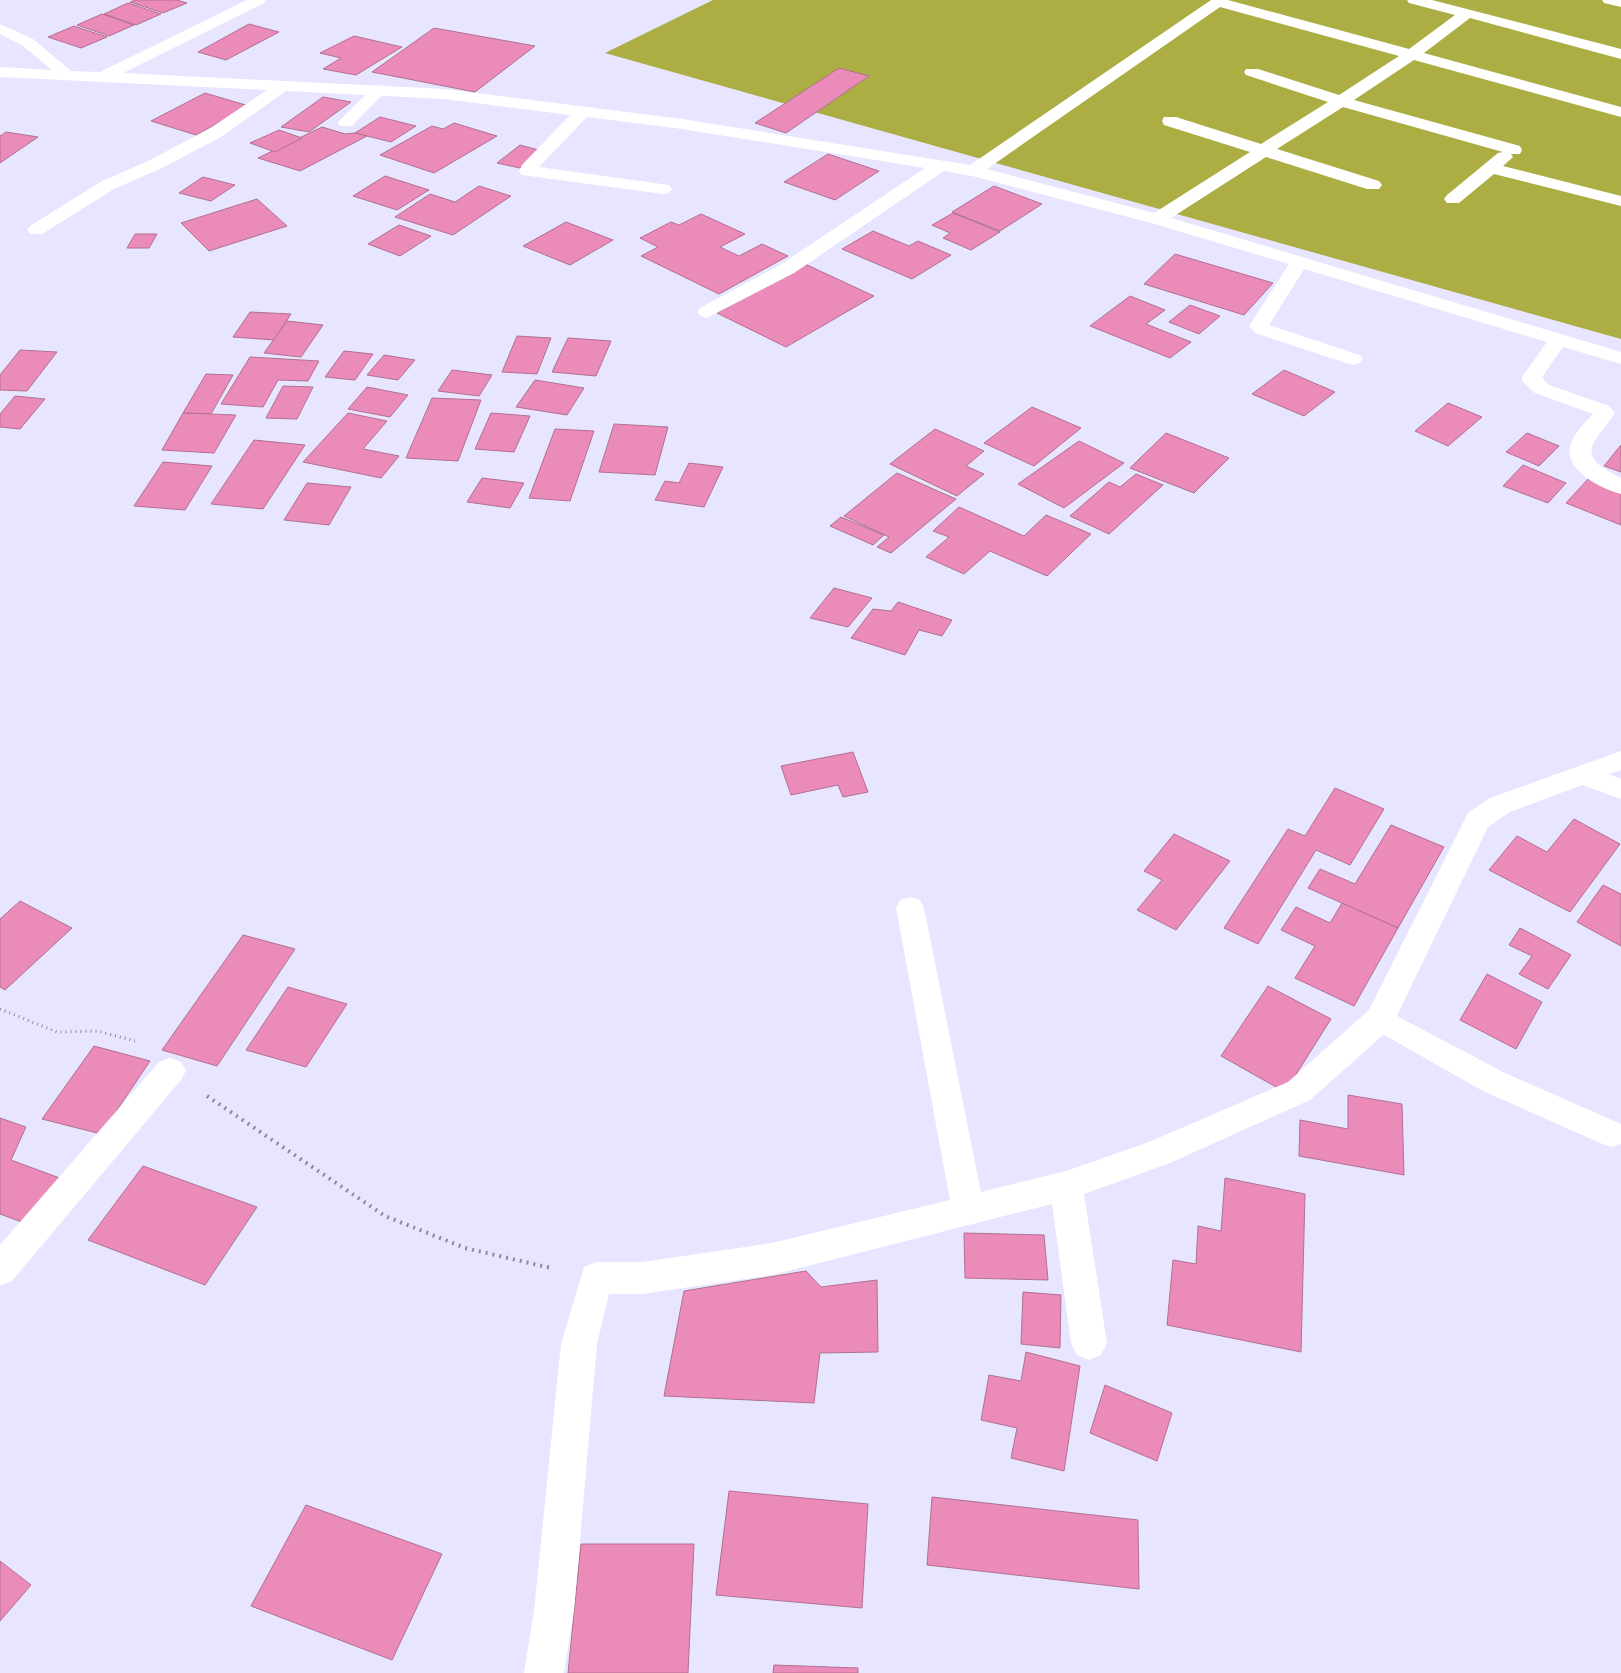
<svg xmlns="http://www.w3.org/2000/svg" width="1621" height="1673" viewBox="0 0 1621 1673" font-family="'Space Grotesk',sans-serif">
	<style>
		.forest { fill: #acad42 }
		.building { fill: #eb8bba; stroke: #b0718f }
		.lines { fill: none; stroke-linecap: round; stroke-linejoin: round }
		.path-far1 { stroke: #8c89a3; stroke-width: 3; stroke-dasharray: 1 4; stroke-linecap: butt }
		.path { stroke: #8c89a3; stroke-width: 4; stroke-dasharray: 2 5; stroke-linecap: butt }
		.lane { fill: #fff; fill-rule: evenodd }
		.street { fill: #fff; fill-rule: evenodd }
	</style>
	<rect width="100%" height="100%" fill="#e7e5ff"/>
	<path class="forest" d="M713 0H1621V339L605 53Z"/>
	<g class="building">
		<path d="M136 0H177L187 3 163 13 130 2Z"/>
		<path d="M128 3 161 14 136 25 104 14Z"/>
		<path d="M102 14 134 25 109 36 77 25Z"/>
		<path d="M249 24 279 32 226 60 198 52Z"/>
		<path d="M74 26 107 37 81 48 48 37Z"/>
		<path d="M434 28 535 46 475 92 372 72Z"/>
		<path d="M354 36 402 47 356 75 323 69 341 58 320 53Z"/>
		<path d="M839 68 869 76 786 133 755 123Z"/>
		<path d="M205 93 249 106 196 135 151 121Z"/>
		<path d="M323 97 351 102 309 132 281 127Z"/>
		<path d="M380 117 416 126 391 142 355 133Z"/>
		<path d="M454 123 497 136 434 173 380 155 432 126 443 129Z"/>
		<path d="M322 127 345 134 355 133 367 136 300 171 258 158Z"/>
		<path d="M279 130 302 138 275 152 250 143Z"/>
		<path d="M6 132 38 137 0 163V136Z"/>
		<path d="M520 145 542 151 520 168 497 163Z"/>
		<path d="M828 154 879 171 835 200 784 182Z"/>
		<path d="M385 176 429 190 397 210 353 196Z"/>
		<path d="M203 177 235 185 211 201 179 193Z"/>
		<path d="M479 186 511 196 453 235 395 217 430 194 455 202Z"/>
		<path d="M994 186 1042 204 1000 231 952 212Z"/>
		<path d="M257 199 287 226 209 251 181 223Z"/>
		<path d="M953 213 1000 232 971 250 943 238 950 233 932 225Z"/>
		<path d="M701 214 745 234 720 247 739 256 762 244 788 256 719 294 641 256 658 247 640 238 671 222 679 225Z"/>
		<path d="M566 222 613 240 570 265 523 246Z"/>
		<path d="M399 225 431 236 400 256 368 244Z"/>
		<path d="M873 231 909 246 918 241 951 255 912 279 842 249Z"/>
		<path d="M135 234H157L149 248H127Z"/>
		<path d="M1175 254 1273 283 1244 315 1144 284Z"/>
		<path d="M805 264 874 296 786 347 717 313Z"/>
		<path d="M1130 296 1165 310 1146 324 1191 342 1170 358 1090 326Z"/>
		<path d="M1190 305 1220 316 1199 334 1169 322Z"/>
		<path d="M250 312 291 314 274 340 233 337Z"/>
		<path d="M287 321 323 325 301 357 264 353Z"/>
		<path d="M517 336 551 338 537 374 502 372Z"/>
		<path d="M568 338 611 341 596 376 552 372Z"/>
		<path d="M20 350 57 352 27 391 0 390V375Z"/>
		<path d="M344 351 373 354 355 380 325 377Z"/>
		<path d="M384 355 415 360 398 380 367 375Z"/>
		<path d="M250 357 319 361 308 381 278 380 263 407 221 404Z"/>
		<path d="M452 370 492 375 479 396 438 391Z"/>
		<path d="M1284 370 1335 392 1304 416 1252 394Z"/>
		<path d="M206 374 233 375 211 414 183 413Z"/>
		<path d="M535 380 584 388 567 415 516 407Z"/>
		<path d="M283 386 313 387 297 419 266 418Z"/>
		<path d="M367 387 408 395 390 417 348 409Z"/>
		<path d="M15 396 45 399 20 429 0 427V414Z"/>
		<path d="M432 398 481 400 458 461 406 458Z"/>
		<path d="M1448 403 1482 417 1448 446 1415 431Z"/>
		<path d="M1032 407 1081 428 1034 466 984 443Z"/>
		<path d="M183 413 211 414 236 415 214 453 162 450Z"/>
		<path d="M348 413 387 421 363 449 399 456 381 478 303 462Z"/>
		<path d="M491 413 530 416 514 452 475 449Z"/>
		<path d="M614 424 668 427 655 475 599 472Z"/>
		<path d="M555 429 594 431 570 501 529 498Z"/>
		<path d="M935 429 984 451 966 466 984 474 957 496 890 464Z"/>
		<path d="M1166 433 1229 458 1194 493 1130 468Z"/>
		<path d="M1527 433 1559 446 1539 466 1506 452Z"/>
		<path d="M254 440 305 445 263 509 211 504Z"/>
		<path d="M1079 441 1124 463 1064 508 1018 484Z"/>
		<path d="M1621 445V472L1604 466Z"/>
		<path d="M163 462 212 466 185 510 134 506Z"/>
		<path d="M689 463 723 467 704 507 655 500 665 481 679 483Z"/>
		<path d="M1523 465 1566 483 1548 503 1503 486Z"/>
		<path d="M897 473 956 499 891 553 877 547 889 537 844 516Z"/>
		<path d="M1136 474 1163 485 1109 534 1070 516 1109 482 1120 487Z"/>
		<path d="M482 478 524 483 510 508 467 502Z"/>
		<path d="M1589 478 1621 491V525L1566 503Z"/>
		<path d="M307 483 351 487 329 525 284 520Z"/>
		<path d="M959 507 1024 536 1046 515 1091 534 1047 576 990 551 964 574 926 557 949 537 933 531Z"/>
		<path d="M841 517 884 535 873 545 830 526Z"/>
		<path d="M834 588 872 598 848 627 810 618Z"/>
		<path d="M898 602 952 620 942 636 919 630 905 655 851 638 873 609 891 611Z"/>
		<path d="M853 752 868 792 843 797 838 785 791 795 781 766Z"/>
		<path d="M1335 788 1384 809 1350 865 1316 850 1258 944 1224 928 1288 829 1305 836Z"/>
		<path d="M1574 819 1620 844 1570 912 1489 870 1517 836 1547 852Z"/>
		<path d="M1391 825 1444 847 1398 928 1308 888 1320 869 1355 884Z"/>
		<path d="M1174 834 1230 861 1176 930 1137 910 1162 880 1144 871Z"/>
		<path d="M1603 885 1621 894V946L1577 922Z"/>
		<path d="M20 901 72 928 5 990 0 987V919Z"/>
		<path d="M1342 903 1398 928 1354 1006 1295 978 1315 946 1281 930 1296 907 1330 923Z"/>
		<path d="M1520 928 1571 955 1548 989 1519 974 1532 956 1509 945Z"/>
		<path d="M243 935 295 949 217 1066 162 1050Z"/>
		<path d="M1487 974 1542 1002 1516 1049 1460 1020Z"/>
		<path d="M1268 986 1331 1019 1285 1092 1221 1056Z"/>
		<path d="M288 987 347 1004 306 1067 246 1050Z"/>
		<path d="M94 1046 150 1061 101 1134 42 1119Z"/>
		<path d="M1348 1095 1402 1104 1404 1175 1299 1156 1300 1120 1348 1129Z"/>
		<path d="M0 1118 26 1127 11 1160 65 1180 30 1225 0 1214Z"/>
		<path d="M143 1166 257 1207 205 1285 88 1240Z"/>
		<path d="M1225 1178 1305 1194 1301 1352 1167 1325 1173 1260 1196 1264 1198 1226 1221 1231Z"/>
		<path d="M964 1233 1044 1235 1048 1280 965 1278Z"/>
		<path d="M806 1271 821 1287 877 1280 878 1352 820 1353 814 1403 664 1396 684 1291Z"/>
		<path d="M1023 1292 1061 1295 1060 1348 1021 1344Z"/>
		<path d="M1026 1352 1080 1366 1064 1471 1011 1458 1017 1428 981 1420 989 1375 1021 1381Z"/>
		<path d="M1105 1385 1172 1413 1157 1461 1090 1433Z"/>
		<path d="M729 1491 868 1504 862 1608 716 1595Z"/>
		<path d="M932 1497 1138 1520 1139 1589 927 1565Z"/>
		<path d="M306 1505 442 1554 392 1660 251 1606Z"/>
		<path d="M581 1544H694L688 1673H568Z"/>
		<path d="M0 1561 31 1585 0 1621Z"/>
		<path d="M774 1665 858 1668V1673H773Z"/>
	</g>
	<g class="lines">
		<path class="path-far1" d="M0 1009 57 1032 97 1031 135 1041"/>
		<path class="path" d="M207 1096 385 1216 465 1248 551 1268"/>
		<g class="lane">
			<path d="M379 85 384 87 387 90 384 93 352 126H340L338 123 340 120 374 87Z"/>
			<path d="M1380 1007 1505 1073 1621 1124V1144L1611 1147 1600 1143 1483 1091 1370 1027 1366 1019 1370 1011Z"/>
		</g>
		<g class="street">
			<path d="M247 0H266L264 3 123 73 444 89 682 119 970 165 1211 0H1228L1409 49 1455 15 1409 3 1407 0H1432L1621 49V59L1470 18 1424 53 1621 107V117L1414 60 1354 100 1520 146 1522 150 1520 154H1511L1513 157 1503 166 1621 196V206L1494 174 1459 203H1447L1444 199 1447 195 1498 153 1503 152 1343 107 1277 149 1379 181 1382 185 1379 189H1367L1266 157 1171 218 1621 352V364L1563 347 1542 377 1549 385 1609 406 1615 413C1592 446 1574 455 1621 478V494C1602 489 1564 471 1570 446 1573 434 1585 423 1593 414L1535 393 1522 381V377L1547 342 1304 269 1269 325 1360 355 1363 359 1360 363 1353 365 1346 363 1255 333 1249 326 1289 264 1151 223 972 176 944 171 794 273 707 318 700 316 697 312 700 308 780 265 925 168 682 129 587 117 539 167 669 185 672 189 669 193 663 194 522 175 519 171 522 165 570 115 444 99 286 91 221 137 160 169 114 189 42 234H30L27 230 30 226 102 181 148 161 209 129 267 90 0 77V67L52 70 23 46 0 34V24L33 39 71 71 100 72ZM1220 7 1399 56 1339 95 1258 69H1246L1244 72 1246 75 1328 102 1261 144 1176 117H1164L1162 121 1164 125 1250 152 1154 213 987 169Z"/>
			<path d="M1602 0H1621V7L1604 3Z"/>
			<path d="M1621 751V770L1609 774 1621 779V799L1582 785 1510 812 1488 827 1391 1028 1310 1100 1170 1163 1084 1194 1107 1343 1101 1355 1089 1360 1077 1355 1071 1343 1052 1204 772 1275 642 1294H609L597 1344 574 1610 564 1673H524L534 1610 561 1344 584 1267 596 1262H642L772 1243 950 1200 896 908 900 900 910 897 920 900 924 908 981 1192 1066 1171 1149 1142 1288 1082 1369 1010 1468 813 1490 798Z"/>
			<path d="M170 1058 181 1062 186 1071 181 1080 12 1281 0 1286V1245L159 1062Z"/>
		</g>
	</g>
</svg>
